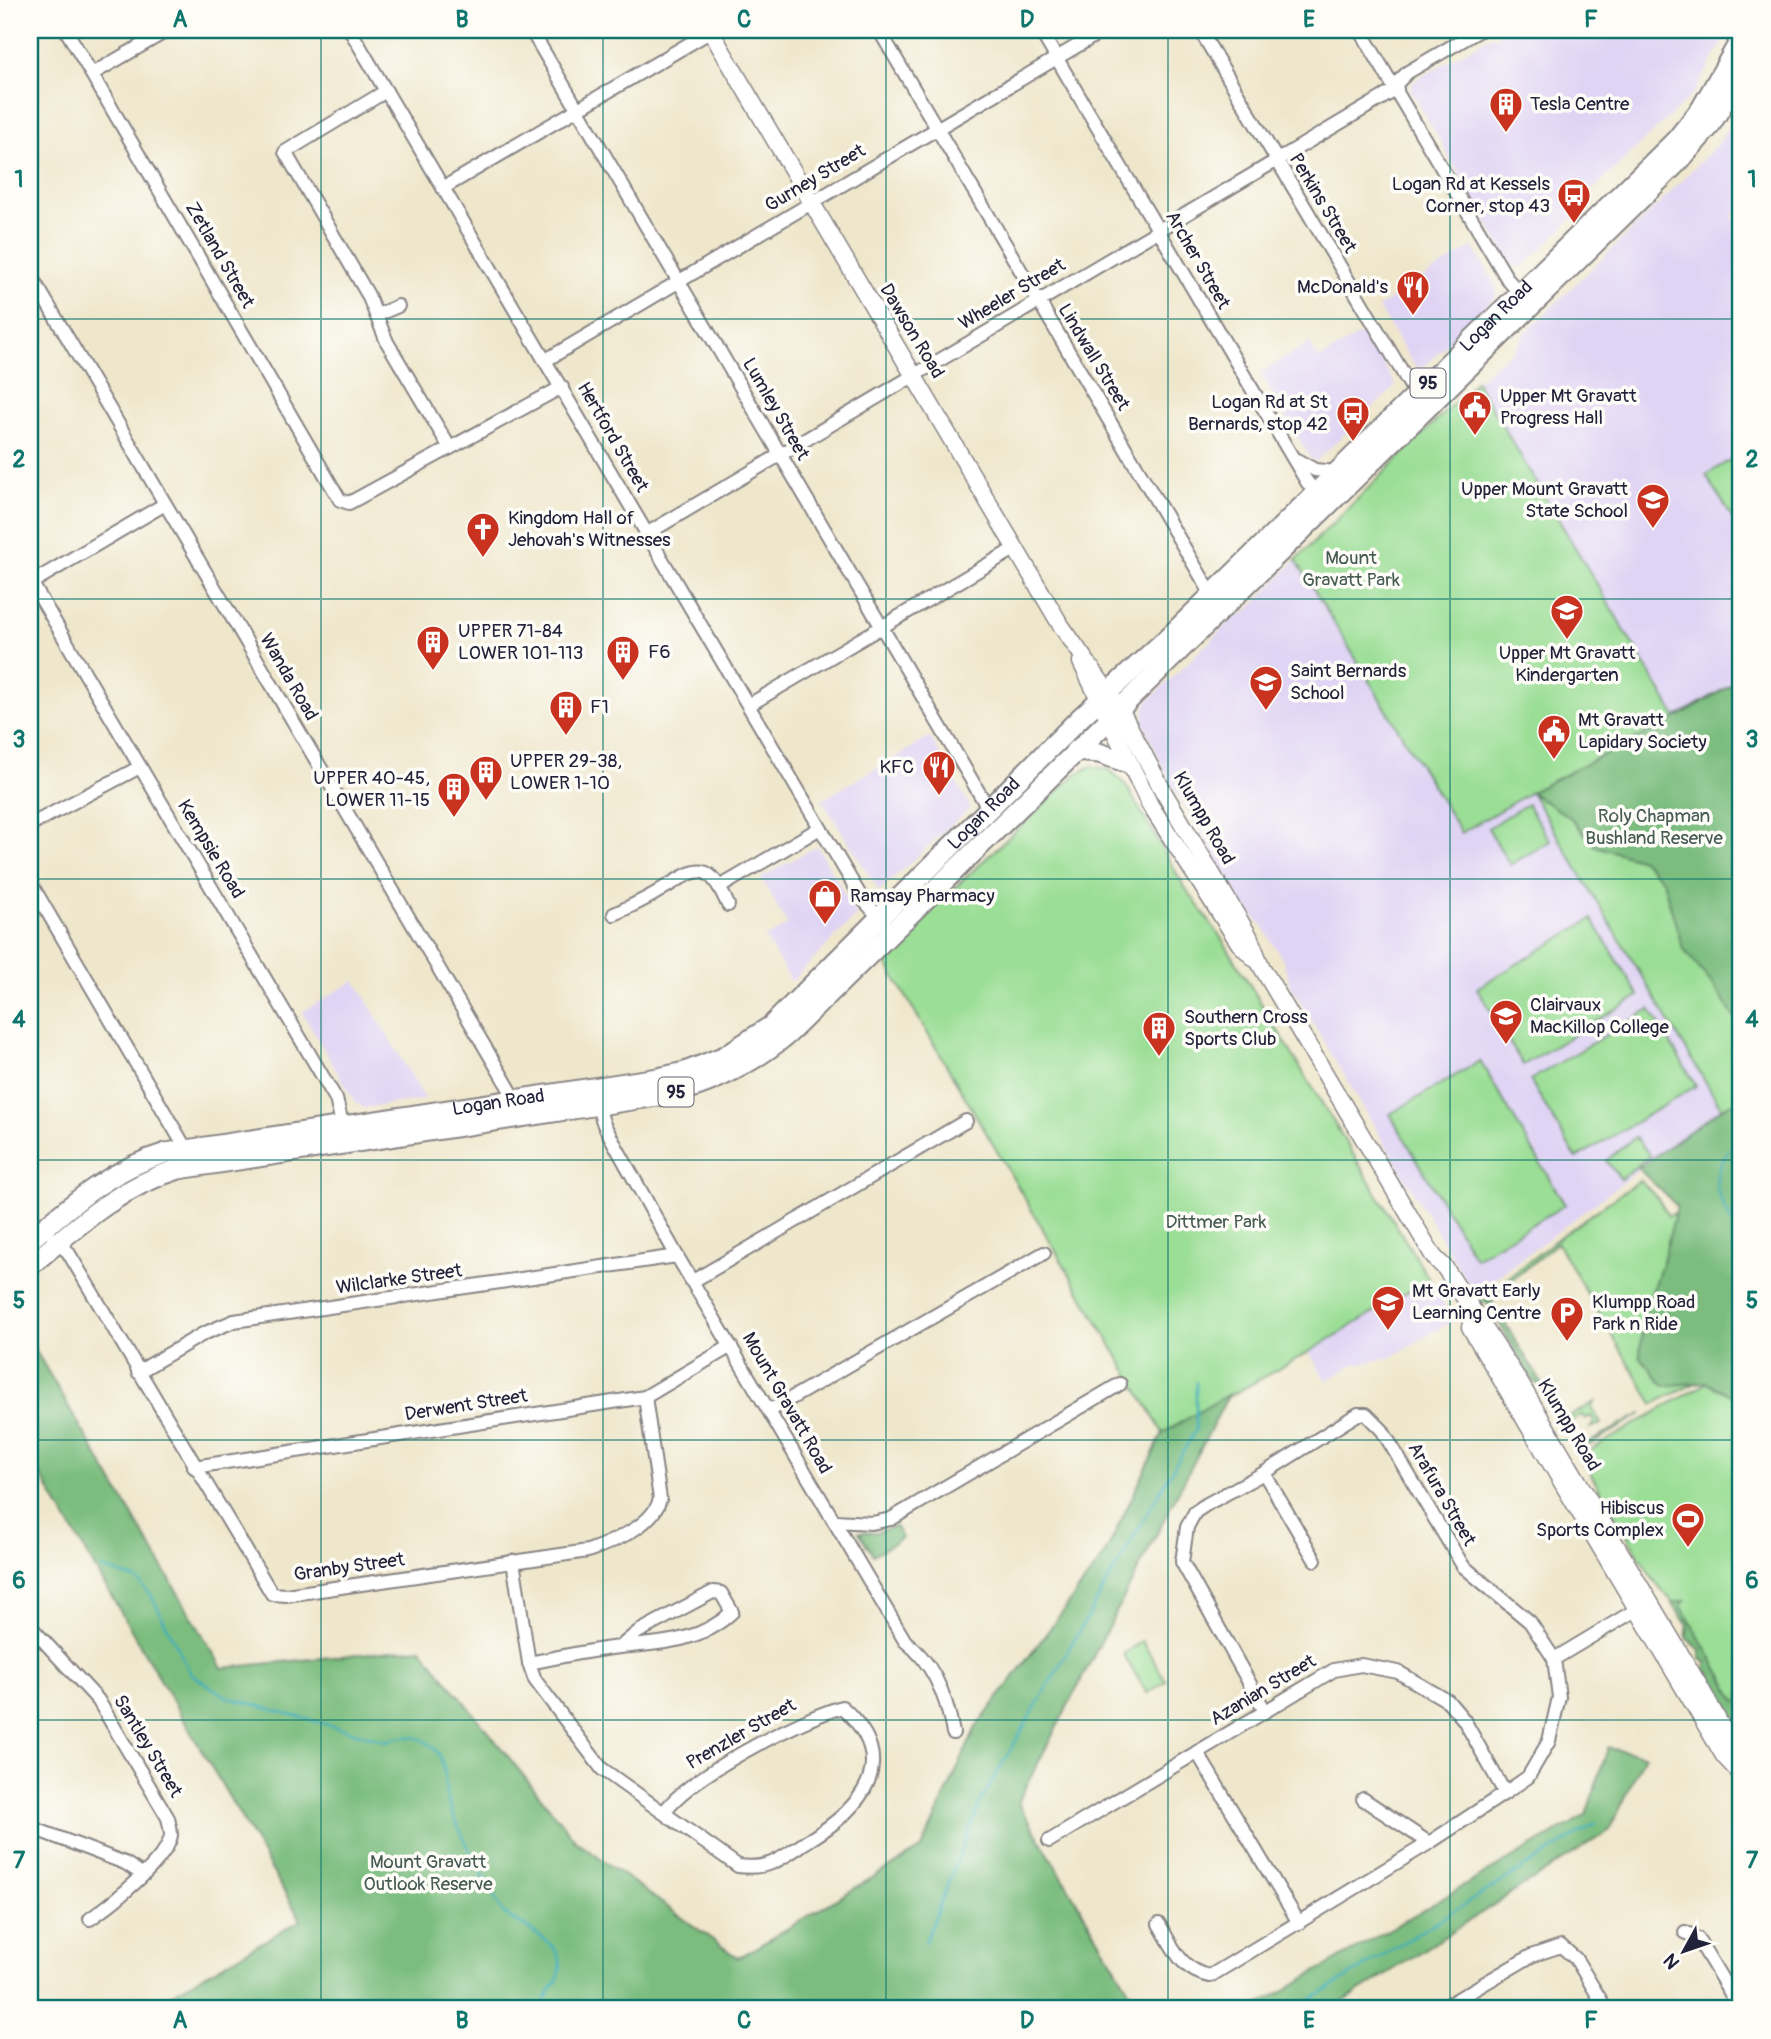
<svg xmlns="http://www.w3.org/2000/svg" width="1771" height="2039" viewBox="0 0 1771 2039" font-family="Pangolin,sans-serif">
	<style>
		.built { fill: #e0d4f4 }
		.green { fill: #9bde96; stroke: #5e8068; stroke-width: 2 }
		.forest { fill: #7cbd7f; stroke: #4f705d; stroke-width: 2 }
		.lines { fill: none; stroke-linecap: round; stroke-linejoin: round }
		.stream { stroke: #3daeb8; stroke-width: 2.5 }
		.minor-casing { stroke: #888484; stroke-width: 16 }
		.secondary-casing { stroke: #888484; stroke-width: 19 }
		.primary-casing { stroke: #888484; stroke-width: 23 }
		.minor { stroke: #fff; stroke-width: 12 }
		.secondary { stroke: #fff; stroke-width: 16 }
		.primary { stroke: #fff; stroke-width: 19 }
		.grid { fill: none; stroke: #0f766e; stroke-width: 2; stroke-opacity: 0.55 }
		.labels { text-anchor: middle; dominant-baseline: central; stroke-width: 7; stroke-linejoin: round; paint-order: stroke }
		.shield { fill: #fdfcf7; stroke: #646373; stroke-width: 2 }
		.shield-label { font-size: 18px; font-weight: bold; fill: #22223b }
		.poi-label { font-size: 19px; fill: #22223b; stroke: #fdfcf7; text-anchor: start }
		.street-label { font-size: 19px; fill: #22223b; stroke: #fdfcf7 }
		.park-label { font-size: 19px; fill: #465a56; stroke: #fdfcf7 }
		.neatline { fill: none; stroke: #0f766e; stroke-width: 2.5 }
		.grid-label { font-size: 23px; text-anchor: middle; font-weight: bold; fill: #0f766e }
	</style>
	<rect width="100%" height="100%" fill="#fdfcf7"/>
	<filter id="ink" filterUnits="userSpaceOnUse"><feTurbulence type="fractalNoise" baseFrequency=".0143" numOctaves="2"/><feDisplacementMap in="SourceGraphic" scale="14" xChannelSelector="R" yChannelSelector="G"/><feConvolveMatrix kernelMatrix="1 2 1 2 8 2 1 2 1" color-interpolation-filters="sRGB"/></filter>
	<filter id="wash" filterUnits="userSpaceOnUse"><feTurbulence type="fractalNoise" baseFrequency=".00686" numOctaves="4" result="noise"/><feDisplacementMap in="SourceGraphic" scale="28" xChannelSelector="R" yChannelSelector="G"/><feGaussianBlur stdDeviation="1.57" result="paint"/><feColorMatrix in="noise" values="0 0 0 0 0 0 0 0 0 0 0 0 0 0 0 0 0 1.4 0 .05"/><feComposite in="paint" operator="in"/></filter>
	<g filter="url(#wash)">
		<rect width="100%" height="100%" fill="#efe7cc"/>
		<g class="built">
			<path d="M1500 30H1730L1694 93 1587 195 1590 201 1524 266 1518 268 1510 263 1410 89 1414 81 1493 35 1495 38 1498 36 1496 32Z"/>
			<path d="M1741 104V207L1733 216 1741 230V679L1676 718 1476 381 1516 348 1525 333 1668 195 1720 141Z"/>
			<path d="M1473 246 1497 288 1496 296 1424 367H1415L1378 307Z"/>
			<path d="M1364 332 1396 386 1316 461 1311 459 1260 373 1309 343 1319 359Z"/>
			<path d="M1296 560 1461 833 1530 792 1722 1108 1474 1294 1290 984 1283 960 1262 925 1244 906 1164 771 1143 722 1146 703 1235 617 1247 611Z"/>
			<path d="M930 737 969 804V809L879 891 822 800Z"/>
			<path d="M817 846 857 915 791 982 765 938 788 925 761 878Z"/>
			<path d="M355 980 425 1099 364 1108 355 1102 302 1012Z"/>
			<path d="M1429 1279 1453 1320 1392 1357 1352 1365 1326 1381 1309 1352Z"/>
		</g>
		<g class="green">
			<path d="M1476 381 1676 717 1741 679V1141L1531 792 1461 833 1296 560Z"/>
			<path d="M1741 453V532L1706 475Z"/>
			<path d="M1092 766 1110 770 1125 784 1184 886 1222 939 1429 1279 1309 1352 1163 1433 882 956 1076 774Z"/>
			<path d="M1527 804 1550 841 1510 865 1488 828Z"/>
			<path d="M1592 919 1639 996 1523 1065 1477 988Z"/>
			<path d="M1650 1009 1696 1086 1576 1158 1530 1080Z"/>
			<path d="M1480 1061 1565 1205 1475 1258 1390 1114Z"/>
			<path d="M1635 1137 1650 1155 1621 1179 1606 1161Z"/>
			<path d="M1640 1180 1659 1200 1668 1216 1675 1213 1696 1383 1653 1404 1557 1243 1486 1301 1480 1305 1478 1302 1562 1235Z"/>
			<path d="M1741 1363V1735L1722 1699 1718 1676 1679 1610 1652 1578 1580 1456Z"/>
			<path d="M1596 1401 1591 1407 1601 1424 1590 1428 1594 1422 1591 1416 1585 1419 1582 1415 1567 1424 1581 1447 1643 1413 1580 1451 1564 1420Z"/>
			<path d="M1142 1641 1166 1681 1147 1693 1123 1654Z"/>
		</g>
		<g class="forest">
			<path d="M1741 679V1028L1714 986 1683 949 1663 881 1642 860 1595 846 1571 818 1530 792 1671 721Z"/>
			<path d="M1741 1099V1400L1705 1382 1664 1386 1640 1356 1643 1316 1662 1265 1677 1206 1638 1168 1722 1108Z"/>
			<path d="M1489 1297 1546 1390 1533 1381 1486 1301Z"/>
			<path d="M30 1341 222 1668 421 1648 576 1841 738 1958 922 1848 975 1729 1104 1556 1163 1433 1229 1394 1018 1802 1140 2009H145L301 1920 30 1457Z"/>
			<path d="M895 1526 902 1538 873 1555 859 1532H877Z"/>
			<path d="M1685 1600 1681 1606 1737 1701 1741 1700V1735L1722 1695 1712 1690 1710 1673 1705 1671 1706 1662 1700 1659 1701 1650 1686 1638 1688 1626 1672 1603Z"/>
			<path d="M1608 1748 1645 1755 1610 1830 1332 2009H1252L1586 1815Z"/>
		</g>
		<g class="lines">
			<g class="stream">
				<path d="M1741 1136C1702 1179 1716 1193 1741 1237"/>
				<path d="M102 1568 136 1579 151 1595 191 1674 227 1697 386 1741C406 1734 424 1734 438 1753 447 1767 443 1785 448 1800 460 1838 485 1875 502 1912 522 1929 575 1944 557 1980 552 1990 542 1999 543 2009"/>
				<path d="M925 1942 981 1801 1196 1429V1382"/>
				<path d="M1296 2009 1596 1823"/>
			</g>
		</g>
	</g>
	<g filter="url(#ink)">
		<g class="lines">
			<defs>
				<g id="minor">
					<path d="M66 30 340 500 349 503 562 387"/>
					<path d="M350 30 861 897 884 923"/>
					<path d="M531 30 988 808"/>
					<path d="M879 30 1212 595"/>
					<path d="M1040 30 1307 482 1320 497"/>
					<path d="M1200 30 1416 395"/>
					<path d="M1360 30 1508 280 1524 298"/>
					<path d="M92 74 168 30"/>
					<path d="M1395 85 1408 72 1480 30"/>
					<path d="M386 91 285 152 368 295 387 342 450 448"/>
					<path d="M443 188 713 30"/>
					<path d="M30 274 516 1100"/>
					<path d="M377 315 398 306"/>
					<path d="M546 360 1104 30"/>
					<path d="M1297 460 1315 470 1337 472"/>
					<path d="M648 533 1397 89"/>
					<path d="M30 580 336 1099 344 1132"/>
					<path d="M31 583 165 504"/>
					<path d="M749 705 1016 548"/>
					<path d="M30 825 140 767"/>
					<path d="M30 882 186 1149"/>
					<path d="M720 887 820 828"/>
					<path d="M614 914C629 907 645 900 659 891 696 869 707 856 728 905"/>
					<path d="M595 1098 604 1125 677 1256 905 1641C934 1663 947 1698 953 1733"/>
					<path d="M53 1239 68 1252 272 1594 286 1595 588 1551C612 1542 653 1526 660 1499L645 1397"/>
					<path d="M693 1281 966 1121"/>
					<path d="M138 1372 203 1334 234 1321 677 1256"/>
					<path d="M769 1411 1044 1253"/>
					<path d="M194 1467 645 1397 731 1346"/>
					<path d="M1264 1473 1315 1560"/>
					<path d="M834 1521 872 1523 891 1519 1120 1384"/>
					<path d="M513 1561 529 1663 535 1680 602 1769 738 1866C770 1870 780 1859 806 1842 861 1809 903 1762 842 1707 798 1720 691 1775 665 1811"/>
					<path d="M30 1626 98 1700 168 1818C169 1823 171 1830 171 1835 168 1860 110 1905 90 1919"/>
					<path d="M1554 1659 1644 1605"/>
					<path d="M529 1663C559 1657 590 1650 620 1647 661 1643 701 1642 732 1612L721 1593 713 1592 638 1632 620 1647"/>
					<path d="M1197 1752 1299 1923"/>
					<path d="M1363 1799 1429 1843"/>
					<path d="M30 1827 125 1863 142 1874"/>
					<path d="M1049 1841 1334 1670 1361 1665 1398 1672 1448 1701 1464 1720 1505 1793"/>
					<path d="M1159 1924C1173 1947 1181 1971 1210 1976L1429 1843 1505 1793 1528 1777 1549 1741 1559 1697 1554 1659 1530 1622 1463 1566 1382 1430 1366 1414H1358L1264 1473 1207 1504 1195 1512 1187 1527 1182 1562 1265 1711"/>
					<path d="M1685 1932 1698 1939 1740 2009"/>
					<path d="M1441 2009 1531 1956 1561 1946 1576 1959 1606 2009"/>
				</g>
				<g id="secondary">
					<path d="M710 30 1060 624 1120 709 1163 791 1249 936 1261 966 1434 1257 1445 1268 1517 1378 1700 1687 1734 1749 1737 1768"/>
					<path d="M1081 662 1150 805 1239 943 1255 959"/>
					<path d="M1470 1327 1724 1756 1739 1772"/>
				</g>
				<g id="primary">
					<path d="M1075 751 1099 753 1128 763"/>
					<path id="s1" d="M30 1240C73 1203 111 1169 166 1153L658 1078 685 1072 725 1056 771 1026 1082 716 1174 632 1676 140 1701 109 1741 39"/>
					<path d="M30 1266C77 1226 119 1187 179 1169L671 1094C715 1083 753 1063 788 1034L1681 159 1709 127 1741 74"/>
				</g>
			</defs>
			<use href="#minor" class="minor-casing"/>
			<use href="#secondary" class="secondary-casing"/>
			<use href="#primary" class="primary-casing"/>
			<use href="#minor" class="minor"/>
			<use href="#secondary" class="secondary"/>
			<use href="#primary" class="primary"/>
		</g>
	</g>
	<path class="grid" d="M321 30V2009M603 30V2009M886 30V2009M1168 30V2009M1450 30V2009M30 319H1741M30 599H1741M30 879H1741M30 1160H1741M30 1440H1741M30 1720H1741"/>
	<defs>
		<symbol id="building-pin" viewBox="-11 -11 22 30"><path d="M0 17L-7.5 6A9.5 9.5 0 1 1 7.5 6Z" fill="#c8321e" stroke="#fdfcf7"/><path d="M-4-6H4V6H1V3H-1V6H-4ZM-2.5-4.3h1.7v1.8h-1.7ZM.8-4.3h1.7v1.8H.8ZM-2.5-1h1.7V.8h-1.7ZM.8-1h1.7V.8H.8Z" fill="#fff"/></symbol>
		<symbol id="bus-pin" viewBox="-11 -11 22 30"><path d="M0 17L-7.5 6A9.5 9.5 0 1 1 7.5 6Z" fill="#c8321e" stroke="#fdfcf7"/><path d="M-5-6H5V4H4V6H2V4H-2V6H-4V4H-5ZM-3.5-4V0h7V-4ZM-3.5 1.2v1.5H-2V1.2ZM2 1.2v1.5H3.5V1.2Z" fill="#fff"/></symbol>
		<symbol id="restaurant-pin" viewBox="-11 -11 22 30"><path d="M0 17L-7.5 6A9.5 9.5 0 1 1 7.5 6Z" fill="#c8321e" stroke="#fdfcf7"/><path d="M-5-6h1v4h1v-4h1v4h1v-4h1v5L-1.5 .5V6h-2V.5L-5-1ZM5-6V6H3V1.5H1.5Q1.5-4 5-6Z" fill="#fff"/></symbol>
		<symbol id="civic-pin" viewBox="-11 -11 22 30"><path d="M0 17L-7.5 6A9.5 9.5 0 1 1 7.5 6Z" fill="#c8321e" stroke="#fdfcf7"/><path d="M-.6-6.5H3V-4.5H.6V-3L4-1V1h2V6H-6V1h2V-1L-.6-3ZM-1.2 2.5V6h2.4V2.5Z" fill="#fff"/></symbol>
		<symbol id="school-pin" viewBox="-11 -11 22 30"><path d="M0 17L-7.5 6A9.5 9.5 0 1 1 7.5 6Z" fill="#c8321e" stroke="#fdfcf7"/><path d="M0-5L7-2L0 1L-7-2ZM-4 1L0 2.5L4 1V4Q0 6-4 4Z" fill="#fff"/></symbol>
		<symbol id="church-pin" viewBox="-11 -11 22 30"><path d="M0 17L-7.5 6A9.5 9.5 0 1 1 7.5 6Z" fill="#c8321e" stroke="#fdfcf7"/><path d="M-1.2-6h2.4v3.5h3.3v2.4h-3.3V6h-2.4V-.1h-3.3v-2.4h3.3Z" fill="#fff"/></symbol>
		<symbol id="shop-pin" viewBox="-11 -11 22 30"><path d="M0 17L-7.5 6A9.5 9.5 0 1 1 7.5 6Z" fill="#c8321e" stroke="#fdfcf7"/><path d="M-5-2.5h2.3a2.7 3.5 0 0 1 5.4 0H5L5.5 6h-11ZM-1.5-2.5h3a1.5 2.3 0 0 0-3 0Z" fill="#fff"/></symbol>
		<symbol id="parking-pin" viewBox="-11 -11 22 30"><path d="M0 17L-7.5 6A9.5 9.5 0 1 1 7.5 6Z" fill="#c8321e" stroke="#fdfcf7"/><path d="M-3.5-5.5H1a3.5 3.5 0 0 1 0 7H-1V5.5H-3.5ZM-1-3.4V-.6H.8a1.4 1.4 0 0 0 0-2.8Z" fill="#fff"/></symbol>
		<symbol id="stadium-pin" viewBox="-11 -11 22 30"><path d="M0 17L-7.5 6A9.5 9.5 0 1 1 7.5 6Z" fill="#c8321e" stroke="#fdfcf7"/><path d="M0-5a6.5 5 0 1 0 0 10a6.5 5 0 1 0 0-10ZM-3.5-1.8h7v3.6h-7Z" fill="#fff"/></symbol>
	</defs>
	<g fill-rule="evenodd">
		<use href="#building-pin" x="1487" y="85" width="38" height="52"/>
		<use href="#bus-pin" x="1555" y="176" width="38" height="52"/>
		<use href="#restaurant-pin" x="1394" y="268" width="38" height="52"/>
		<use href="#civic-pin" x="1456" y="388" width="38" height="52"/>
		<use href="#bus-pin" x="1334" y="394" width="38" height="52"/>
		<use href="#school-pin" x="1634" y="481" width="38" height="52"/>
		<use href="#church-pin" x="464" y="510" width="38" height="52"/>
		<use href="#school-pin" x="1548" y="592" width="38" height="52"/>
		<use href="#building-pin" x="414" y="623" width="38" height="52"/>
		<use href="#building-pin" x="604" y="633" width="38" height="52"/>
		<use href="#school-pin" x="1247" y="663" width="38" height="52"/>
		<use href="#building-pin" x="547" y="688" width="38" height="52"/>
		<use href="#civic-pin" x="1535" y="712" width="38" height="52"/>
		<use href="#restaurant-pin" x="920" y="748" width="38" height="52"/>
		<use href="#building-pin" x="467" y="753" width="38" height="52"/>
		<use href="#building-pin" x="435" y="770" width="38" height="52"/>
		<use href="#shop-pin" x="806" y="877" width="38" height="52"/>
		<use href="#school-pin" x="1487" y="997" width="38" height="52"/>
		<use href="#building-pin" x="1140" y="1009" width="38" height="52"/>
		<use href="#school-pin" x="1369" y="1283" width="38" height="52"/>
		<use href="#parking-pin" x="1548" y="1294" width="38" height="52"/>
		<use href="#stadium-pin" x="1669" y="1500" width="38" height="52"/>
	</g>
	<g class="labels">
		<g class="shield">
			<rect x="1410.5" y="368.5" width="35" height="29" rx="5"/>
			<rect x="658.5" y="1077.5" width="35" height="29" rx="5"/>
		</g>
		<g class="shield-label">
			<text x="1428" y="383">95</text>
			<text x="676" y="1092">95</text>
		</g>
		<g class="poi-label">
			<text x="1530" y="104">Tesla Centre</text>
			<text x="1550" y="184" text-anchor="end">Logan Rd at Kessels<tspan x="1550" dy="22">Corner, stop 43</tspan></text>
			<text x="1388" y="287" text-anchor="end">McDonald's</text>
			<text x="1500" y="396">Upper Mt Gravatt<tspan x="1500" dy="22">Progress Hall</tspan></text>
			<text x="1328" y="402" text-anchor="end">Logan Rd at St<tspan x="1328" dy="22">Bernards, stop 42</tspan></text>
			<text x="1628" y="489" text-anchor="end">Upper Mount Gravatt<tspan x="1628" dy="22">State School</tspan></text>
			<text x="508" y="518">Kingdom Hall of<tspan x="508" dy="22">Jehovah's Witnesses</tspan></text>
			<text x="458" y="631">UPPER 71-84<tspan x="458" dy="22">LOWER 101-113</tspan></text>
			<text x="648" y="652">F6</text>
			<text x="1567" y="653" text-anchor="middle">Upper Mt Gravatt<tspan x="1567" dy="22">Kindergarten</tspan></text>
			<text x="1290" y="671">Saint Bernards<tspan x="1290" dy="22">School</tspan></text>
			<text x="590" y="707">F1</text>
			<text x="1578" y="720">Mt Gravatt<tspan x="1578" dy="22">Lapidary Society</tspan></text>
			<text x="510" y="761">UPPER 29-38,<tspan x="510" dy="22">LOWER 1-10</tspan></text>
			<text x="914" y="767" text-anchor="end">KFC</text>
			<text x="430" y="778" text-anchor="end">UPPER 40-45,<tspan x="430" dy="22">LOWER 11-15</tspan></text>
			<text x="850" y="896">Ramsay Pharmacy</text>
			<text x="1530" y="1005">Clairvaux<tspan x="1530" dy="22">MacKillop College</tspan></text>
			<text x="1184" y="1017">Southern Cross<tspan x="1184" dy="22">Sports Club</tspan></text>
			<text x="1412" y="1291">Mt Gravatt Early<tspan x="1412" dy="22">Learning Centre</tspan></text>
			<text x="1592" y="1302">Klumpp Road<tspan x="1592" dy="22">Park n Ride</tspan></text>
			<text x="1664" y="1508" text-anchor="end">Hibiscus<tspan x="1664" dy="22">Sports Complex</tspan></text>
		</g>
		<g class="street-label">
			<text transform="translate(815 178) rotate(-31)">Gurney Street</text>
			<text transform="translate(1323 203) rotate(59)">Perkins Street</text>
			<text transform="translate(220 255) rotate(60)">Zetland Street</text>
			<text transform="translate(1198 260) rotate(60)">Archer Street</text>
			<text transform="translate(1012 294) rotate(-31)">Wheeler Street</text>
			<text stroke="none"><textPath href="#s1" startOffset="1801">Logan Road</textPath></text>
			<text transform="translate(912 331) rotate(59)">Dawson Road</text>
			<text transform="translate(1094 357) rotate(59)">Lindwall Street</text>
			<text transform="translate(776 409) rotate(60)">Lumley Street</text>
			<text transform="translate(613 437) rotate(60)">Hertford Street</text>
			<text transform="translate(289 677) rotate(60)">Wanda Road</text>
			<text stroke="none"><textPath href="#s1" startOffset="1087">Logan Road</textPath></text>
			<text transform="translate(1204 818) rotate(60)">Klumpp Road</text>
			<text transform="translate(211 849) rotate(59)">Kempsie Road</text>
			<text stroke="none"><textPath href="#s1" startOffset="499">Logan Road</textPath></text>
			<text transform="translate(399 1279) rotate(-8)">Wilclarke Street</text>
			<text transform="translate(787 1403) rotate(60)">Mount Gravatt Road</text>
			<text transform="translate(466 1405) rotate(-9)">Derwent Street</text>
			<text transform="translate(1569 1425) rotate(59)">Klumpp Road</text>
			<text transform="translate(1442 1494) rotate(60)">Arafura Street</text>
			<text transform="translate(349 1567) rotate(-8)">Granby Street</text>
			<text transform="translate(1263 1690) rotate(-31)">Azanian Street</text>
			<text transform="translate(741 1734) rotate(-30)">Prenzler Street</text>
			<text transform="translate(148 1746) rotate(59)">Santley Street</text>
		</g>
		<g class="park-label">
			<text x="1351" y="558">Mount<tspan x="1351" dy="22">Gravatt Park</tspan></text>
			<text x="1654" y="816">Roly Chapman<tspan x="1654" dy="22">Bushland Reserve</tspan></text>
			<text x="1216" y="1222">Dittmer Park</text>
			<text x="428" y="1862">Mount Gravatt<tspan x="428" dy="22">Outlook Reserve</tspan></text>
		</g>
	</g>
	<rect width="1771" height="2039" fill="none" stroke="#fdfcf7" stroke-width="77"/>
	<g transform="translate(1684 1951) rotate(230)" stroke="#fdfcf7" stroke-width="5" paint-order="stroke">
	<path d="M0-5L12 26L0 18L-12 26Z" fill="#22223b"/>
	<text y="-10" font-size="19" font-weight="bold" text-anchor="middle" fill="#22223b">N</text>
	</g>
	<rect x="38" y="38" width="1694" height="1962" class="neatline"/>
	<g class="grid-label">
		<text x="180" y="27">A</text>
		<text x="462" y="27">B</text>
		<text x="744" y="27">C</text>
		<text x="1027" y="27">D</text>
		<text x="1309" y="27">E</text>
		<text x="1591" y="27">F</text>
		<text x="19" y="187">1</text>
		<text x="1752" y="187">1</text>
		<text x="19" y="467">2</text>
		<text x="1752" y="467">2</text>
		<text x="19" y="747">3</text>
		<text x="1752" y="747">3</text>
		<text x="19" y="1027">4</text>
		<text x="1752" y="1027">4</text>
		<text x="19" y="1308">5</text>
		<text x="1752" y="1308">5</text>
		<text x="19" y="1588">6</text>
		<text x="1752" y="1588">6</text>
		<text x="19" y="1868">7</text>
		<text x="1752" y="1868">7</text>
		<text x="180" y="2028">A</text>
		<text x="462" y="2028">B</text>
		<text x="744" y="2028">C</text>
		<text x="1027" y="2028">D</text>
		<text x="1309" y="2028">E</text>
		<text x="1591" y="2028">F</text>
	</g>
</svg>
